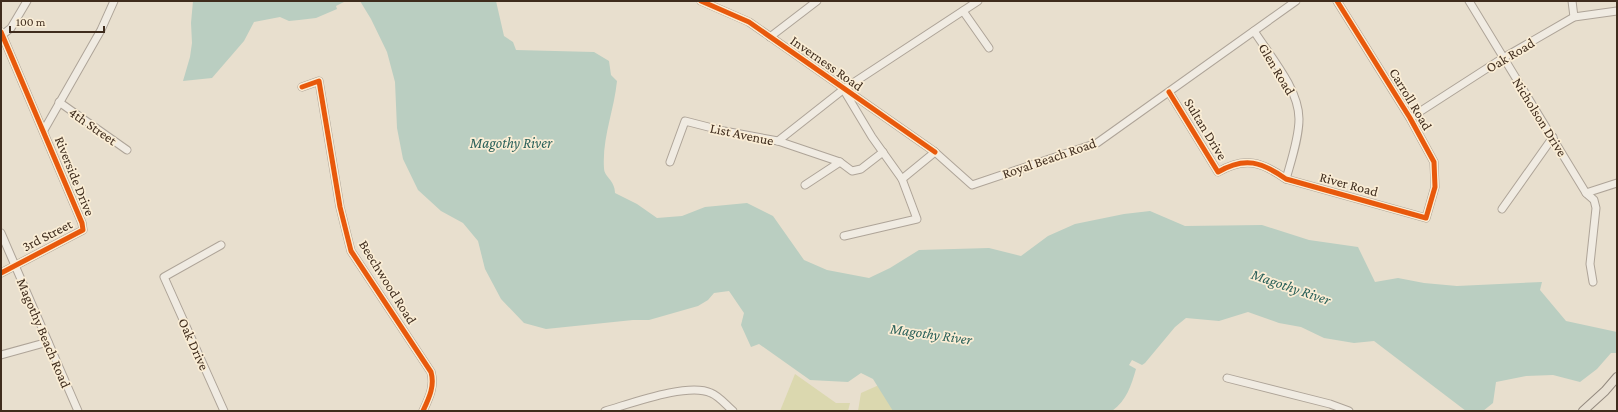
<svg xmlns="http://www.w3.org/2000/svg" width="1618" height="412" viewBox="0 0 1618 412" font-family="'Crimson Pro',serif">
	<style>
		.green { fill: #dbd8af }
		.water { fill: #bacec1 }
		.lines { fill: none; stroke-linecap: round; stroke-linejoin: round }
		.minor-casing { stroke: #aea498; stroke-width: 9 }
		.major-casing { stroke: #93897e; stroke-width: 10 }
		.minor { stroke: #f0ebe2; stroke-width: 7 }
		.major { stroke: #e8e0d2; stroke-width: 8 }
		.cycleway-casing { stroke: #faedd5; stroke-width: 8 }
		.cycleway { stroke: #e8590c; stroke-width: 5 }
		.labels { text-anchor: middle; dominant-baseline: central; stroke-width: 3.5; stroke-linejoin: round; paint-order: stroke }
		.street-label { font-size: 14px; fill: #3f2c1d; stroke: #faedd5 }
		.water-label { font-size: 15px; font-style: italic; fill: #2b615a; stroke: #faedd5 }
	</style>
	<rect width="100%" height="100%" fill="#e8dfce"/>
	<g class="green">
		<path d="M795 374 836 403H850L848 411H780Z"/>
		<path d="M879 385 909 411H858L861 393Z"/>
	</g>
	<g class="water">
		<path d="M193 1H346L336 6 337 9 316 18 299 20 289 21 280 17 254 22 244 41 212 78 183 81 190 57 192 43 191 23Z"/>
		<path d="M360 1H496L504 36 513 42 516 50 594 52 609 61 611 75 617 81C614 111 602 138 604 168 604 177 615 180 615 193L637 204 657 218 682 216 705 207 747 203 773 216 804 260 827 270 869 278 890 268 919 250 989 248 1021 256 1048 236 1075 224 1124 214 1150 211 1185 226 1262 225 1309 240 1358 247 1375 282 1398 278 1424 283 1457 286 1542 282 1540 290 1566 321 1617 332V353H1611L1597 369 1580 382 1553 375 1526 376 1496 382 1493 403 1483 411H1466L1374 341 1354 343 1324 338 1301 327 1279 323 1248 312 1219 321 1186 318 1175 327 1145 363 1142 365 1132 360 1129 365 1136 369C1131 386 1127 400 1112 411H893L873 379 861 373 848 382 810 380 759 344 751 347 741 325 744 313 729 291 714 293 708 300 698 306 649 320H633L546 329 524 323 501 299 485 269 478 241 463 223 441 211 418 190 403 159 397 128 395 82 387 52 371 19Z"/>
	</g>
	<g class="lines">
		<defs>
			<g id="minor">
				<path d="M701 1 749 22 935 152"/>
				<path d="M1469 1 1586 193"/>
				<path d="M1572 1 1574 17"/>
				<path d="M963 11 989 48"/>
				<path d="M1254 31C1270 56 1299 89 1299 119 1299 138 1291 161 1286 179"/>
				<path d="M1 32 82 223 83 230 1 273"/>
				<path d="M1 36 11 28 27 1"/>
				<path d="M770 37 817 1"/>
				<path d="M302 87 319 81 340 207 351 251 431 372C435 386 429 398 423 411"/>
				<path d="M1169 92 1218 172C1245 156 1262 162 1286 179L1426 218 1435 187 1434 162 1410 118 1337 1"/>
				<path d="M59 102 127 150"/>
				<path d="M1410 118 1503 58 1574 17 1617 11"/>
				<path d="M44 130 101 30 114 1"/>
				<path d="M778 141 844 89 978 1"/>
				<path d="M670 162 685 121 724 131 778 141 840 162 852 171 861 169 883 152"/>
				<path d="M902 179 935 152 972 185 1097 143 1296 1"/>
				<path d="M805 185 840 162"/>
				<path d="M1502 209 1553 137"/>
				<path d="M1 233 78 411"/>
				<path d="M844 236 917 219 902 179 872 137 845 92"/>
				<path d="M221 245 164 277 224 411"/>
				<path d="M1593 282 1590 264 1596 208 1594 200 1586 193 1617 183"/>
				<path d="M1 355 48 342"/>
				<path d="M1227 378 1330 404 1349 411"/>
				<path d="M605 411C630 404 688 382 711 393 719 396 726 405 733 411"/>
			</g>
			<path id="major" d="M1583 411 1605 391 1617 377"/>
		</defs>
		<use href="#minor" class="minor-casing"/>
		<use href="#major" class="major-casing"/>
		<use href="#minor" class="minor"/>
		<use href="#major" class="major"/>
		<defs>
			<g id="cycleway">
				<path d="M701 1 749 22 935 152"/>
				<path d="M1 32 82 223 83 230 1 273"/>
				<path d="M302 87 319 81 340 207 351 251 431 372C435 386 429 398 423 411"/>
				<path d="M1169 92 1218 172C1245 156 1262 162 1286 179L1426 218 1435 187 1434 162 1410 118 1337 1"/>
			</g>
		</defs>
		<use href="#cycleway" class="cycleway-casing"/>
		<use href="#cycleway" class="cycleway"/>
	</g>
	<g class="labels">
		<g class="street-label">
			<text transform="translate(1510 55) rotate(-31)">Oak Road</text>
			<text transform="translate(827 63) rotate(35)">Inverness Road</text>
			<text transform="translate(1277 69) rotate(59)">Glen Road</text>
			<text transform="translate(1411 99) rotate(59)">Carroll Road</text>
			<text transform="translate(1540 117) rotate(58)">Nicholson Drive</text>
			<text transform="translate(93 126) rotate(35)">4th Street</text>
			<text transform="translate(1206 129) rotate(59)">Sultan Drive</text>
			<text transform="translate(742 134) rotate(12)">List Avenue</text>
			<text transform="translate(1049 158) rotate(-19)">Royal Beach Road</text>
			<text transform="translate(75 176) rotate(68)">Riverside Drive</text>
			<text transform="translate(1349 184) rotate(15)">River Road</text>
			<text transform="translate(47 235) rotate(-27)">3rd Street</text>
			<text transform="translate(388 282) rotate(58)">Beechwood Road</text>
			<text transform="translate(44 333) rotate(67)">Magothy Beach Road</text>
			<text transform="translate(194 344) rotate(66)">Oak Drive</text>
		</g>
		<g class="water-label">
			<text x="511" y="143">Magothy River</text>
			<text transform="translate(1291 287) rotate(19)">Magothy River</text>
			<text transform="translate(931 334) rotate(8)">Magothy River</text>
		</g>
	</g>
	<rect width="1618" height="412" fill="none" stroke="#3f2c1d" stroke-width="4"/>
	<path d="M10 26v6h94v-6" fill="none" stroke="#3f2c1d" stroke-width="2"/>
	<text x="16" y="26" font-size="12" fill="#3f2c1d" stroke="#faedd5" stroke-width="3" paint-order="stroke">100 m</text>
</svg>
